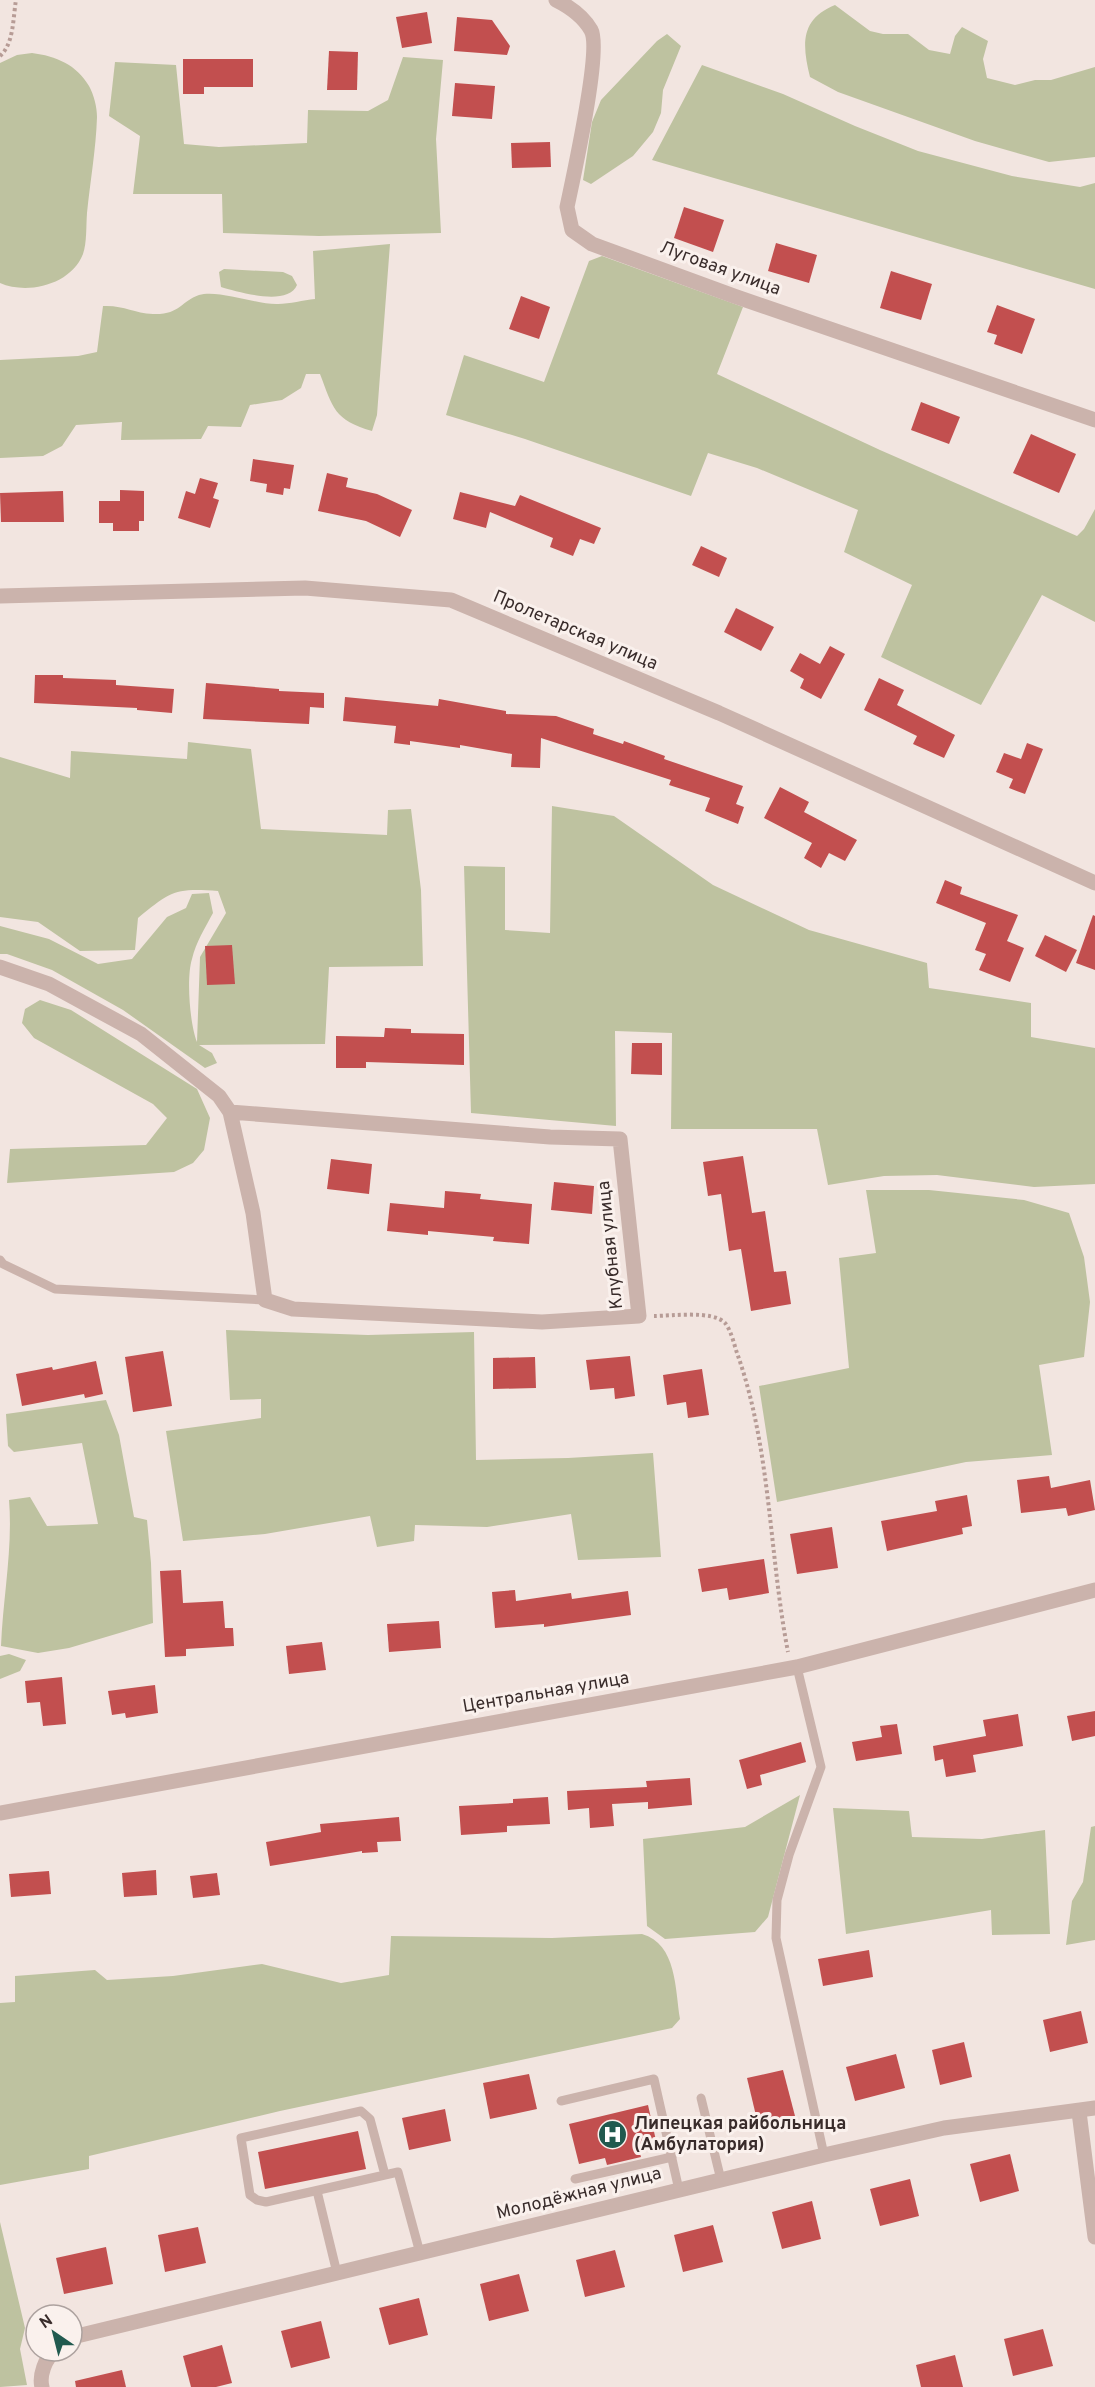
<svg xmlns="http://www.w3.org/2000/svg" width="1095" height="2387" viewBox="0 0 1095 2387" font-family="Overpass,sans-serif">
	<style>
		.green { fill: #bec2a0 }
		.building { fill: #c24f4f }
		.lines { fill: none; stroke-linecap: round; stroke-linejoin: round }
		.path { stroke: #b79c96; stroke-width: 4; stroke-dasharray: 3 3; stroke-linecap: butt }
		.service { stroke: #cbb3ac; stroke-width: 9 }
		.minor { stroke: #cbb3ac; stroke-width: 15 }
		.labels { text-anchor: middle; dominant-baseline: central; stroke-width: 6; stroke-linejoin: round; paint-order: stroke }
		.street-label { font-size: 18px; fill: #392c2b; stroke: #faf1ed }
		.poi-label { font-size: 18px; font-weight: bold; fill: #392c2b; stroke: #faf1ed; text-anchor: start }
	</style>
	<rect width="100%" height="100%" fill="#f2e5e0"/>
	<g class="green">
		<path d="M835 5 870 31 883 34H908L929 50 950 54 955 36 962 27 988 41 983 59 987 78 1015 85 1035 80H1051L1095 67V157L1049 162 975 141 838 92 810 77C802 45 800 19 835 5Z"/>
		<path d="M667 34 681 46 663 90 661 113 653 132 633 156 591 184 583 180 592 122 601 100 657 41Z"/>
		<path d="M32 53C56 56 77 65 89 86 94 95 97 107 97 117 96 149 90 182 87 213 86 226 87 243 83 254 71 285 27 295 0 283V63L17 55Z"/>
		<path d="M403 57 443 60 436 139 441 233 319 236 223 233 222 194H133L140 136 109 116 115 62 176 65 184 144 219 147 307 143 308 110 368 111 388 100Z"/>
		<path d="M702 65 783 94 855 126 918 151 1012 176 1080 187 1095 183V289L652 160Z"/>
		<path d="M390 244 377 415 372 431C334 420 333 408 320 374H306L301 388 282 400 250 405 241 427 208 426 201 439 121 440 122 422 76 425 62 446 43 456 0 458V360L78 356 97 352 103 306C124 305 133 313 153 314 180 315 181 301 199 295 218 289 258 305 278 304 290 304 303 300 315 299L313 251Z"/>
		<path d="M602 256 743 307 717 374 880 450 1077 536 1084 529 1095 509V622L1042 595 981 705 881 657 912 585 844 552 858 510 757 468 708 453 691 496 525 439 446 415 464 355 544 382 589 261Z"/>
		<path d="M224 269 283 272 292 276 297 285C288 307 238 292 221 287L219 272Z"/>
		<path d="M188 742 251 749 261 829 387 835 388 810 411 809 421 890 423 966 329 967 325 1044 199 1045 212 1053 217 1063 205 1068 123 1010 52 970 7 954H0V926L49 939 98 964 132 959 167 917 186 908 192 894 209 893 213 913C205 928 196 942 192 959 186 978 190 1025 197 1042L200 957 226 913 218 891C175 888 171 891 138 918L135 950 80 951 38 922 0 917V757L70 778 71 751 187 759Z"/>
		<path d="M552 806 614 816 713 885 809 930 927 963 929 988 1031 1003V1037L1095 1048V1184L1034 1187 937 1175 884 1176 828 1185 817 1129H671L672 1033 615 1031 616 1126 471 1113 464 866 505 867V930L550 933Z"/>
		<path d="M40 1000 71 1010 197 1089 210 1118 204 1150 193 1163 174 1172 7 1183 10 1149 146 1145 167 1118 153 1104 34 1038 22 1023 25 1009Z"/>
		<path d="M866 1190H929L1024 1200 1069 1213 1084 1257 1090 1302 1084 1357 1039 1365 1052 1455 966 1462 777 1502 759 1386 849 1368 839 1258 876 1253Z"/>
		<path d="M226 1330 368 1335 474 1332 476 1460 568 1458 653 1453 661 1557 578 1560 571 1514 487 1527 415 1525 414 1541 377 1547 370 1516 265 1534 183 1541 166 1431 261 1418V1399L230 1400Z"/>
		<path d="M106 1400 119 1435 134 1517 147 1520 151 1563 153 1623 69 1648 38 1653 1 1646C3 1597 13 1548 9 1500L30 1497 47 1526 98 1524 82 1443 14 1452 8 1446 6 1414Z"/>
		<path d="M9 1654 26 1660 20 1671 0 1679V1656Z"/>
		<path d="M800 1795 768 1917 755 1932 665 1939 647 1926 643 1839 745 1827Z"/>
		<path d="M833 1808 909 1811 912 1837 982 1839 1045 1830 1050 1934 992 1935 991 1910 846 1934Z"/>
		<path d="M1095 1826V1940L1066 1945 1072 1901 1083 1882 1091 1827Z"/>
		<path d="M642 1934C677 1944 675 1989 680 2019L672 2028 280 2111 89 2156V2169L0 2185V2003L15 2002V1976L95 1970 107 1980 173 1976 262 1964 341 1983 389 1975 391 1936 552 1938Z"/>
		<path d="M0 2222 25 2328 20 2349 27 2385 0 2387Z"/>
	</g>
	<g class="building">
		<path d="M427 12 432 43 402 48 396 17Z"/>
		<path d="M457 17 492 20 510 46 507 55 454 51Z"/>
		<path d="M329 51 358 52 357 90H327Z"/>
		<path d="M183 59H253V87H204V94H183Z"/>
		<path d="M455 83 495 86 492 119 452 116Z"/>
		<path d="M550 142 551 167 512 168 511 143Z"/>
		<path d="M684 207 724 220 713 252 674 238Z"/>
		<path d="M776 243 817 255 809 283 768 271Z"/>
		<path d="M891 271 932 284 921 320 880 308Z"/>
		<path d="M521 296 550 307 539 339 509 329Z"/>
		<path d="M997 305 1035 319 1022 354 994 344 997 335 987 332Z"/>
		<path d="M921 402 960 417 949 444 911 430Z"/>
		<path d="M1031 434 1076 454 1059 493 1013 473Z"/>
		<path d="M253 459 294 465 290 489 284 488 283 495 266 492 267 484 250 481Z"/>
		<path d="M327 473 348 478 346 487 377 494 412 510 400 537 366 521 318 511Z"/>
		<path d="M200 478 218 483 213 498 219 500 210 528 178 518 186 491 195 494Z"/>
		<path d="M120 490 144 491V521H139V531H113V523H99V501H120Z"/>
		<path d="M63 491 64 522H1L0 493Z"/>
		<path d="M460 492 515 506 520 495 601 528 594 544 580 539 573 556 550 547 553 538 490 512 486 528 453 519Z"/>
		<path d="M701 546 727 558 719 577 692 565Z"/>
		<path d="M736 608 774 627 761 651 724 632Z"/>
		<path d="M830 646 845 654 821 699 800 688 804 679 790 671 800 653 820 664Z"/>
		<path d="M35 675H63V678L116 680V685L174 689 172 713 137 710V708L34 703Z"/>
		<path d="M879 678 904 690 897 705 955 735 944 758 913 744 917 736 864 710Z"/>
		<path d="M206 683 279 689V691L324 693V708L310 707 309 724 203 719Z"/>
		<path d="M345 697 438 706 439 699 506 711V714L556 716 594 729 593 734 623 744 624 741 665 756 664 759 743 786 736 804 744 807 738 824 705 811 710 798 669 785 671 780 541 738 540 768 511 767 512 754 460 745V748L410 741V745L394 743 396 726 343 721Z"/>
		<path d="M1027 743 1043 749 1025 794 1009 788 1013 779 996 772 1004 753 1021 759Z"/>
		<path d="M780 787 809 802 804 812 857 840 845 861 829 853 821 868 804 858 812 843 764 818Z"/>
		<path d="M945 880 962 887 960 894 1018 915 1007 941 1024 948 1010 982 979 970 986 954 975 950 986 923 936 903Z"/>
		<path d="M1093 915 1095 916V970L1076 963Z"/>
		<path d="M1045 935 1077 950 1066 972 1035 956Z"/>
		<path d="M232 945 235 984 207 985 205 946Z"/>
		<path d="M385 1028 411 1029V1033L464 1034V1065L366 1062V1068H336V1036L384 1037Z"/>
		<path d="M632 1043H662V1075L631 1074Z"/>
		<path d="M743 1156 752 1213 765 1211 774 1272 786 1271 791 1304 751 1311 741 1249 729 1251 721 1194 708 1196 703 1162Z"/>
		<path d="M331 1159 372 1164 369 1194 327 1189Z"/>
		<path d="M554 1182 594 1186 592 1214 551 1210Z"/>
		<path d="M445 1191 481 1194 480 1199 532 1204 529 1244 493 1241 494 1237 428 1231V1235L387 1231 390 1203 444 1208Z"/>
		<path d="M163 1351 172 1406 133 1412 125 1357Z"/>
		<path d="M630 1356 635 1396 615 1399 614 1388 590 1390 586 1360Z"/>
		<path d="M535 1357 536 1388 493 1389V1358Z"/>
		<path d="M96 1361 103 1394 85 1398 84 1394 22 1406 16 1374 52 1367 53 1370Z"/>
		<path d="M702 1369 709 1415 688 1418 686 1402 667 1405 663 1375Z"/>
		<path d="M1049 1476 1051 1488 1090 1480 1095 1510 1068 1516 1066 1508 1021 1513 1017 1480Z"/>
		<path d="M967 1495 972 1526 962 1528 963 1534 887 1551 881 1521 937 1511 935 1501Z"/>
		<path d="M832 1527 838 1568 797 1574 790 1534Z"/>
		<path d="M764 1559 769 1593 729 1600 727 1588 702 1592 698 1569Z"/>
		<path d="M181 1570 183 1603 223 1601 225 1628H233L234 1646 186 1649V1656L165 1657 160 1571Z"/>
		<path d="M515 1590 516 1601 571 1593 572 1599 628 1591 631 1615 544 1627V1624L495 1628 492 1592Z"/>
		<path d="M439 1621 441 1648 389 1652 387 1624Z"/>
		<path d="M322 1642 326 1670 289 1674 286 1646Z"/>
		<path d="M62 1677 66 1724 43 1726 40 1702 27 1703 25 1681Z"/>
		<path d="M155 1685 158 1713 126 1718 125 1713 112 1715 108 1691Z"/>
		<path d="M1095 1711V1736L1072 1741 1067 1716Z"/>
		<path d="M1018 1714 1023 1746 973 1755 976 1772 946 1777 943 1759 935 1761 933 1746 986 1736 983 1720Z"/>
		<path d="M897 1724 902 1754 856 1761 852 1742 882 1737 880 1726Z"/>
		<path d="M801 1742 806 1762 760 1775 762 1785 747 1789 739 1760Z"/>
		<path d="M690 1778 692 1805 648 1809V1802L612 1804 614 1826 590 1828 589 1808 568 1810 567 1791 647 1787 646 1781Z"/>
		<path d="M548 1797 550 1824 507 1826V1832L461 1835 459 1806 513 1803V1799Z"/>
		<path d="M399 1817 401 1841 377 1842 378 1852 362 1853V1851L270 1866 266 1842 321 1832 320 1824Z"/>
		<path d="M156 1870 157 1895 124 1897 122 1873Z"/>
		<path d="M49 1871 51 1894 11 1897 9 1874Z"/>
		<path d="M217 1873 220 1895 193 1898 190 1876Z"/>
		<path d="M869 1950 873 1977 823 1986 818 1959Z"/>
		<path d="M1081 2011 1088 2043 1050 2052 1043 2020Z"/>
		<path d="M964 2042 972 2077 940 2085 932 2050Z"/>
		<path d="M896 2054 905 2088 855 2101 846 2067Z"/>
		<path d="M783 2070 795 2116 758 2124 747 2078Z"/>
		<path d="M529 2074 537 2109 490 2119 483 2083Z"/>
		<path d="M648 2105 657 2145 639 2150 641 2157 607 2165 605 2158 579 2164 569 2124Z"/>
		<path d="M445 2109 451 2141 409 2150 402 2118Z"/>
		<path d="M358 2131 366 2169 265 2189 258 2152Z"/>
		<path d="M1010 2154 1019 2191 980 2202 970 2164Z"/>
		<path d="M910 2179 919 2216 880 2226 870 2189Z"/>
		<path d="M812 2201 821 2239 782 2249 772 2212Z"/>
		<path d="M713 2225 723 2262 683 2272 674 2235Z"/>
		<path d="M198 2227 206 2263 165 2272 158 2235Z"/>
		<path d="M106 2247 113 2284 64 2294 56 2258Z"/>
		<path d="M615 2250 625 2287 585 2297 576 2260Z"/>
		<path d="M519 2274 529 2311 489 2321 480 2284Z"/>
		<path d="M419 2298 428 2335 389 2345 379 2308Z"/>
		<path d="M321 2321 330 2358 291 2368 281 2331Z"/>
		<path d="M1043 2329 1053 2366 1013 2376 1004 2339Z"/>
		<path d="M222 2345 232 2383 216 2387H191L183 2356Z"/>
		<path d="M955 2355 963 2387H921L916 2365Z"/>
		<path d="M122 2370 126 2387H76L75 2381Z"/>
	</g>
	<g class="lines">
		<g class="path">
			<path d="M0 56C14 44 13 17 16 0"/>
			<path d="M654 1316C671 1316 713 1310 725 1323 731 1330 734 1344 737 1353 771 1448 769 1554 788 1652"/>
		</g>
		<g class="service">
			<path d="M0 1260 3 1264 55 1289 265 1300"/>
			<path d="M797 1667 821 1767 789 1855 777 1900 776 1938 824 2155"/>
			<path d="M701 2098 721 2180"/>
			<path d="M561 2101 654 2079 679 2190"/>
			<path d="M385 2175 370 2119 361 2111 241 2138 250 2195 257 2200 266 2202 398 2172 420 2253"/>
			<path d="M575 2179 672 2157"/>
			<path d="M317 2191 337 2273"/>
		</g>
		<g class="minor">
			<path d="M556 0C570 7 583 16 591 30 602 49 573 178 567 207L572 230 592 244 734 296 1095 420"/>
			<path d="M0 596 305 588 451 600 719 713 1095 883"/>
			<path d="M0 967 49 984 141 1034 219 1096 230 1112 253 1213 265 1300 293 1309 542 1322 639 1316 620 1139 550 1137 230 1112"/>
			<path d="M0 1813 797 1667 1095 1590"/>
			<path d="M1079 2112 1095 2237"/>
			<path d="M72 2339 77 2336 824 2155 944 2128 1095 2108"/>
			<path d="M42 2387C39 2376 45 2358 55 2351"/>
		</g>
	</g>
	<defs>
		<symbol id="hospital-disc" viewBox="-11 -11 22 22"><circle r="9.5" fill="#215a4f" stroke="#faf1ed"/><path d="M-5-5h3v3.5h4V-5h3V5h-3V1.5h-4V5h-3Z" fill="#fff"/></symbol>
	</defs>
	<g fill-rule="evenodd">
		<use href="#hospital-disc" x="596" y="2118" width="33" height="33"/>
	</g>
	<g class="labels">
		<g class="street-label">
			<text transform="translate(720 269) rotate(20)">Луговая улица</text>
			<text transform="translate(575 631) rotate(23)">Пролетарская улица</text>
			<text transform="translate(611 1245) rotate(-96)">Клубная улица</text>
			<text transform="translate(546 1693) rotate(-10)">Центральная улица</text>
			<text transform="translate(579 2194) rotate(-14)">Молодёжная улица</text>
		</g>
		<g class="poi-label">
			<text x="634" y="2124">Липецкая райбольница<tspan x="634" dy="21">(Амбулатория)</tspan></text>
		</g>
	</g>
	<g transform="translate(54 2333) rotate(325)"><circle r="28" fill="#faf1ed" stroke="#ada29f" stroke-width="1.5"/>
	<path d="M0-4.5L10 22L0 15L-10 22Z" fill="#215a4f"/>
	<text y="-9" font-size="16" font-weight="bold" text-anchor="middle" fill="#392c2b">N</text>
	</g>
</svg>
